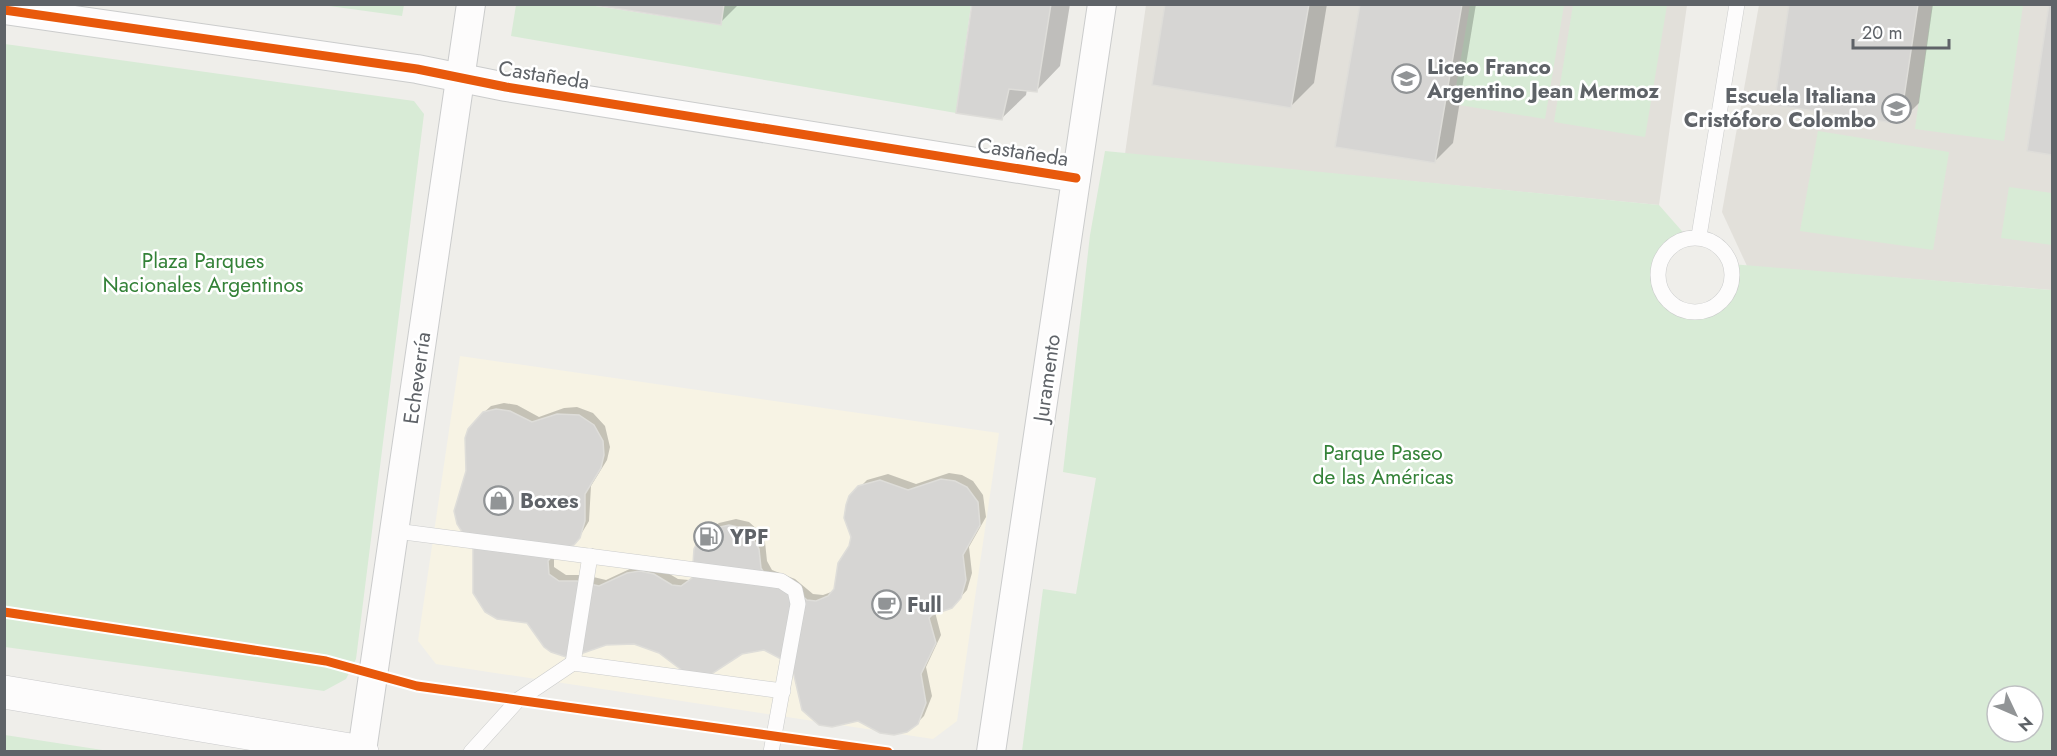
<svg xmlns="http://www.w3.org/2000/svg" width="2057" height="756" viewBox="0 0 2057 756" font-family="Jost,sans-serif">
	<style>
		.commercial { fill: #f7f3e4 }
		.education { fill: #e2e0da }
		.green { fill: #d8ebd6; fill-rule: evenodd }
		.shadow { fill: #0003 }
		.building { fill: #d6d5d3; stroke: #deddd9; stroke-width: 1.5 }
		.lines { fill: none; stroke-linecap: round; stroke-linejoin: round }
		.lane-casing { stroke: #cbcccc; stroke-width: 16 }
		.street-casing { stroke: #cbcccc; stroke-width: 30 }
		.secondary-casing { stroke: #cacacb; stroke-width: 34 }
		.lane { stroke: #fdfcfc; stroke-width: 15 }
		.street { stroke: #fdfcfc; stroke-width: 28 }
		.secondary { stroke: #fdfcfc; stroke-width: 33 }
		.cycleway-casing { stroke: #fff; stroke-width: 13 }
		.cycleway { stroke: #e8590c; stroke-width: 9 }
		.labels { text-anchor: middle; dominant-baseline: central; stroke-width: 5; stroke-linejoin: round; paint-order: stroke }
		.poi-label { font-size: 21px; font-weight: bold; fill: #5f6368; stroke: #fff; text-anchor: start }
		.street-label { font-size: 21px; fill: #5f6368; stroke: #fff }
		.park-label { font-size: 21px; fill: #348238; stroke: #fff }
	</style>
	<rect width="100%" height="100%" fill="#efeeea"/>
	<path class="commercial" d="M460 356 999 433 957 721 933 739 436 664 418 641Z"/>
	<g class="education">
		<path d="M1146 5H1687L1659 205 1125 154Z"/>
		<path d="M1759 5H2052V290L1747 266 1722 212Z"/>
	</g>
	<g class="green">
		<path d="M322 5H404L402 16Z"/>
		<path d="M516 5H589L720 25 724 5H971L956 113 511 36Z"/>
		<path d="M1470 5H1564L1545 119 1453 104Z"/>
		<path d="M1573 5H1667L1645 137 1554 122Z"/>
		<path d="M1932 5H2023L2004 141 1915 129Z"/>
		<path d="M5 44 414 101 424 114 356 659 346 679 324 691 5 647Z"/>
		<path d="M1818 131 1949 152 1933 250 1800 231Z"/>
		<path d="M1105 151 1659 205 1688 238C1625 264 1677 340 1720 302 1732 292 1733 279 1731 264L2052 290V751H1022L1043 589 1076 594 1096 478 1063 472 1090 235ZM1997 696H2033V732H1997Z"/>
		<path d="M2009 187 2052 193V245L2001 238Z"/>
		<path d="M5 735 109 751H5Z"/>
	</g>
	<g class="shadow">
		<path d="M593 4H739L720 23Z"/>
		<path d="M973 4H1070L1060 66 1037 90 1027 89 1026 95 1002 118Z"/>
		<path d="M1167 4H1327L1314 83 1291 106Z"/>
		<path d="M1362 4H1476L1453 143 1434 162Z"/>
		<path d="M1790 4H1933L1919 103 1900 122Z"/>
		<path d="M2050 4H2052V153L2029 150Z"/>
		<path d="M504 403 517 405 539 417 564 408 577 407 593 413 605 426 610 447 607 460 591 486 589 521 580 536 554 553V567L566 575H585L606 580 634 567 661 569 678 579 689 580 693 577 708 531 719 523 736 519 749 522 759 531 765 542 767 561 772 570 795 579 813 594 823 595 834 591 851 547 850 497 867 480 888 474 916 484 949 473 962 475 973 481 983 495 986 517 969 547 972 573 967 590 958 600 935 612 941 635 926 667 932 696 924 716 917 723 797 680 786 659 765 649 742 652 717 670 701 674 660 652 634 642 606 644 578 655 528 622 474 549 466 438 474 422 481 415 491 406Z"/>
	</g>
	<g class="building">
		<path d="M589 4H724L721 25Z"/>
		<path d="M972 4H1051L1037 92 1009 89 1002 120 956 113Z"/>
		<path d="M1165 4H1309L1291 108 1152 85Z"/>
		<path d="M1360 4H1462L1435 163 1335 147Z"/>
		<path d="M1789 4H1918L1900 124 1774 105Z"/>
		<path d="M2049 4H2052V155L2027 151Z"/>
		<path d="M496 409 510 411 532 422 557 414 579 415 594 425 603 441 604 455 601 468 585 494V521L580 538 574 545 554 554 548 561 549 574 559 581H577L599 586 627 573 640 571 654 574 672 585 681 586 692 578 694 549 700 537 711 529 729 525 742 528 752 537 759 549 761 568 766 576 789 585 807 600 816 601 828 596 834 589 838 563 849 546 851 537 844 518 846 505 849 496 858 486 880 480 908 490 941 479 955 481 967 487 978 502 980 525 963 555 966 580 961 598 952 608 932 615 929 618 936 643 921 674 926 703 918 724 907 732 894 735 880 733 858 721 832 727 819 725 802 710 793 671 785 661 764 650 742 654 710 675 683 671 659 653 634 644 606 645 569 658 551 652 544 647 527 623 497 619 485 612 473 593V549L457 524 454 511 466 471 465 438 468 429 483 412Z"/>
	</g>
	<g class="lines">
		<defs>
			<g id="lane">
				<path d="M1699 236 1737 4"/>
				<circle cx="1695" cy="275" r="37"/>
				<path d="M396 531 781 581 795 590 798 604 771 752"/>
				<path d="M573 663 590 556"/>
				<path d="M471 752 518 700 573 663 783 691"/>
			</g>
			<g id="street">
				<path d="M4 10 417 69 506 87 1076 178"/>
				<path d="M362 751 471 4"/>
				<path d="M991 752 1102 4"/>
			</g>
			<path id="secondary" d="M4 692 362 752"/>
		</defs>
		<use href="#lane" class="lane-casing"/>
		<use href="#street" class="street-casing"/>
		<use href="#secondary" class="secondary-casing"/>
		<use href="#lane" class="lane"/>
		<use href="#street" class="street"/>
		<use href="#secondary" class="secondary"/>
		<defs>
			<g id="cycleway">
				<path d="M4 10 417 69 506 87 1076 178"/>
				<path d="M4 612 326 661 417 686 888 752"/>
			</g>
		</defs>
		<use href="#cycleway" class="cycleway-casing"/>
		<use href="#cycleway" class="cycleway"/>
	</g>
	<defs>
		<symbol id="school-ring" viewBox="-11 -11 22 22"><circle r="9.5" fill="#fff" stroke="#919496" stroke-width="1.5"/><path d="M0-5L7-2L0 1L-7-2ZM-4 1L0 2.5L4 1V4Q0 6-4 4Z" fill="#919496"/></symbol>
		<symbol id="shop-ring" viewBox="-11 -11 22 22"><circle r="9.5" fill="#fff" stroke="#919496" stroke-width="1.5"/><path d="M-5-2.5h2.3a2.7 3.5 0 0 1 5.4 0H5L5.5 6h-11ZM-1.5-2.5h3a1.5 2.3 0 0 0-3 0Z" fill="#919496"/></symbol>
		<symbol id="fuel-ring" viewBox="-11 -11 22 22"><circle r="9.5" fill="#fff" stroke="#919496" stroke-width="1.5"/><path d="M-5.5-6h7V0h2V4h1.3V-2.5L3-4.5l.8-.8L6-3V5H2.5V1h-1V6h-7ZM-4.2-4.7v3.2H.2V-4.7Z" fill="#919496"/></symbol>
		<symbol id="cafe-ring" viewBox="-11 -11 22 22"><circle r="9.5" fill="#fff" stroke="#919496" stroke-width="1.5"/><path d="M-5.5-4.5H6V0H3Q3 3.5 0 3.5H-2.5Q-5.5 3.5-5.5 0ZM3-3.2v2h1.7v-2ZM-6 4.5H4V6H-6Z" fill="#919496"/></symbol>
	</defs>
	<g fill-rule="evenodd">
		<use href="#school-ring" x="1390" y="62" width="33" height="33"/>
		<use href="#school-ring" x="1880" y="92" width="33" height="33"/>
		<use href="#shop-ring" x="482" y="484" width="33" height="33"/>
		<use href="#fuel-ring" x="692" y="520" width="33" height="33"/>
		<use href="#cafe-ring" x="870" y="588" width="33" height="33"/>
	</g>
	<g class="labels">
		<g class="poi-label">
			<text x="1427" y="67">Liceo Franco<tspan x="1427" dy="24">Argentino Jean Mermoz</tspan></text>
			<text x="1876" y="96" text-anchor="end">Escuela Italiana<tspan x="1876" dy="24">Cristóforo Colombo</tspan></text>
			<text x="520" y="501">Boxes</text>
			<text x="730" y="537">YPF</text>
			<text x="907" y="605">Full</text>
		</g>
		<g class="street-label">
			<text transform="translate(544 75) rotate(9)">Castañeda</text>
			<text transform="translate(1023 152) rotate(9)">Castañeda</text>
			<text transform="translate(417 378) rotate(-82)">Echeverría</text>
			<text transform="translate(1047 378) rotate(-82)">Juramento</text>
		</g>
		<g class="park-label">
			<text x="203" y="261">Plaza Parques<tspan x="203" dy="24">Nacionales Argentinos</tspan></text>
			<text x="1383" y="453">Parque Paseo<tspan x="1383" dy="24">de las Américas</tspan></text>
		</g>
	</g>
	<rect width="2057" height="756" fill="none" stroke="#5f6368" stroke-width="12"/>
	<g transform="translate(2015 714) rotate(134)"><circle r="28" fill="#ffffff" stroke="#bfc1c3" stroke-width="1.5"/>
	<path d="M0-4.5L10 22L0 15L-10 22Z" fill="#919496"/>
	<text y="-9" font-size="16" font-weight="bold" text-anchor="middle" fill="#5f6368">N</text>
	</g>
	<path d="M1853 39v9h96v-9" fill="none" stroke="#5f6368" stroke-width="3"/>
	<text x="1862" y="39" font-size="18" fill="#5f6368" stroke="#ffffff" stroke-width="4.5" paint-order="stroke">20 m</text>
</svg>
